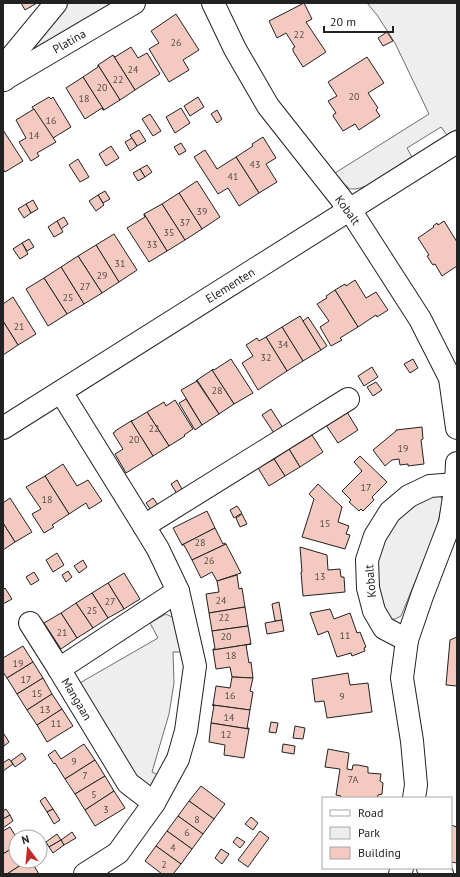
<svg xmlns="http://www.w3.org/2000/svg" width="460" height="877" viewBox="0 0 460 877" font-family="'PT Sans',sans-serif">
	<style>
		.green { fill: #eee; stroke: #6f6f6f }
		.building { fill: #f3c9c0; stroke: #222 }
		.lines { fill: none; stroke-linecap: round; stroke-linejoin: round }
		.minor-casing { stroke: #222; stroke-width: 24 }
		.minor { stroke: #fff; stroke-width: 22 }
		.labels { text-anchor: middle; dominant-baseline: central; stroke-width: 3; stroke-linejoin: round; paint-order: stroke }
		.number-label { font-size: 10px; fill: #564c4a }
		.street-label { font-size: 12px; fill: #222; stroke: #fff }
	</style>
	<rect width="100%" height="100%" fill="#fff"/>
	<g class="green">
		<path d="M67 3H114L18 63 16 59Z"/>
		<path d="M367 3H457V129L447 135 441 127 407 148 412 157 366 186 360 188 355 189H350L343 183 335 173 429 114 395 43 377 15Z"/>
		<path d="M438 493 443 500 436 531 401 616 395 619H388L381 605 376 571 384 535 400 516 417 498Z"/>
		<path d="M166 614 176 619 182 652H173L174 683 169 714 152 772 158 775 154 785 144 788 78 684 158 638 150 623Z"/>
	</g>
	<g class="building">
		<path d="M21 3H37L25 10Z"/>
		<path d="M304 3 312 19 306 22 326 52 303 67 293 51V48L295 47 286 33 277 38 269 21Z"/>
		<path d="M176 14 199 50 183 60 189 70 169 82 149 49 159 43 151 31Z"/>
		<path d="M387 32 393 41 383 46 378 38Z"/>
		<path d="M131 47 138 58 147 53 160 74 135 90 113 55 115 57Z"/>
		<path d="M113 55 135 90 120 100 98 65Z"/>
		<path d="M367 57 384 83 368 93 378 108 376 110 380 116 359 130 355 124 343 131 333 116 334 114 336 113 328 101 337 96 328 82Z"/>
		<path d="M98 65 120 100 104 110 83 77 98 67Z"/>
		<path d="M83 77 104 110H103L102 108 85 119 66 88Z"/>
		<path d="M49 97 51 99 53 97 71 127 53 138 32 107Z"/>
		<path d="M198 97 204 107 190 116 184 106Z"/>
		<path d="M181 108 190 123 175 133 166 117Z"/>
		<path d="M34 109 56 142 37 153 39 156 31 161 19 142 26 138 16 120Z"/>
		<path d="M217 110 222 119 217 123 211 114Z"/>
		<path d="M150 114 161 131 153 136 142 119Z"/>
		<path d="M3 130 23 161 5 172 3 169Z"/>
		<path d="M139 130 146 141 137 146 130 135Z"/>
		<path d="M263 137 276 158 266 164 277 182 259 193 236 157 253 146 252 144Z"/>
		<path d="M132 138 137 146 130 151 125 142Z"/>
		<path d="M181 143 186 151 179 155 174 147Z"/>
		<path d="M111 146 119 158 106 166 99 154Z"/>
		<path d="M205 150 217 169 236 157 259 193 239 206 228 188 218 194 194 157Z"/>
		<path d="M78 159 89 177 80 182 69 165Z"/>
		<path d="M147 165 152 172 145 177 140 169Z"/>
		<path d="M140 169 145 177 138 181 133 173Z"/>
		<path d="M197 181 220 217 202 229 179 193Z"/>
		<path d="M105 191 110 199 103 203 98 195Z"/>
		<path d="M179 193 202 229 185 240 162 204Z"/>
		<path d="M98 195 104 205 96 211 89 201Z"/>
		<path d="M33 200 38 209 31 213 26 204Z"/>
		<path d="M26 204 31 213 24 218 18 209Z"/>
		<path d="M162 204 185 240 167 251 144 214Z"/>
		<path d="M144 214 167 251 149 262 127 228 145 217 144 215Z"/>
		<path d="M64 217 68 224 61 229 57 221Z"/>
		<path d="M57 221 63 232 54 237 48 227Z"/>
		<path d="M444 221 457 242V266L442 276 435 264 433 265 427 256 429 255 418 238 434 227 433 226 437 223 438 225Z"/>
		<path d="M114 234 137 270 119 282 96 245Z"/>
		<path d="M29 239 34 247 27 251 22 243Z"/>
		<path d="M22 243 28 254 20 259 13 249Z"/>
		<path d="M96 245 119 282 102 293 78 256Z"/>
		<path d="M78 256 102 293 84 304 61 267Z"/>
		<path d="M61 267 84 304 67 314 44 278Z"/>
		<path d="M44 278 67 314 48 326 26 289Z"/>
		<path d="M355 280 366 298 376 292 388 310 377 317 376 315 358 327 335 290 345 284 346 286Z"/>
		<path d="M335 290 358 327 340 338 342 340 331 346 320 327 329 321 317 304 327 298 326 296Z"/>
		<path d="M13 297 36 334 18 345 3 321V304Z"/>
		<path d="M300 316 321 350 303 361 282 327Z"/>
		<path d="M308 317 327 346 321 350 303 321Z"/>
		<path d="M3 321 18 345 3 355Z"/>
		<path d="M282 327 303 361 287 371 266 337Z"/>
		<path d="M266 337 287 371 258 390 242 363 253 356 246 345 257 338 259 341Z"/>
		<path d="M231 359 253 393 234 404 212 370 213 369 214 370Z"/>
		<path d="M413 359 418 368 410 373 404 364Z"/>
		<path d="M372 367 378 377 364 386 358 376Z"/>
		<path d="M212 370 234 404 219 414 197 380Z"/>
		<path d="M196 380 219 414 202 425 181 390 197 381Z"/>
		<path d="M376 382 382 390 373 396 367 387Z"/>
		<path d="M186 399 202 425 195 430 179 403Z"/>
		<path d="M175 400 193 429 184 435 185 436 169 446 147 412 164 402 166 406Z"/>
		<path d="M271 409 283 428 274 433 262 415Z"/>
		<path d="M147 412 169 446 153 456 131 421 132 420V421Z"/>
		<path d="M347 412 358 430 338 443 326 425Z"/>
		<path d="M131 421 153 456 126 473 115 454 123 449 113 433 115 432V431Z"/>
		<path d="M422 427 423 439 421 440 424 464 408 466V464L400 465 399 459 392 460 385 466 373 450 396 431V430Z"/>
		<path d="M312 435 323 452 300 467 289 449Z"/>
		<path d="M289 449 300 467 285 476 274 459Z"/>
		<path d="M360 456 387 482 372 497 374 500 363 511 361 509 359 511 349 502 351 500 342 491 362 471 354 462Z"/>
		<path d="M274 459 285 476 269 486 258 468Z"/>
		<path d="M63 464 77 486 88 480 102 501 89 509 86 503 69 514 45 476Z"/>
		<path d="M45 476 69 514 52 525 54 527 44 533 32 514 41 509 26 487Z"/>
		<path d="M177 480 183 491 177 494 171 484Z"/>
		<path d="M318 484 342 507 338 522 349 526 346 534 350 535 345 549 302 537 314 499 309 494Z"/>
		<path d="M10 498 32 532 15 542 3 523V503Z"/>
		<path d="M153 498 158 505 151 510 146 503Z"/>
		<path d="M237 506 242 513 234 518 230 510Z"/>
		<path d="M207 511 215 528 182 545 173 528Z"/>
		<path d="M242 514 247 524 240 527 236 518Z"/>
		<path d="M3 523 15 542 3 550Z"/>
		<path d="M215 528 223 544 225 543 226 544 192 560 184 545H182Z"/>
		<path d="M226 544 241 573 217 581 212 572 201 578 192 560Z"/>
		<path d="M300 547 327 555 328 570 340 569 341 577H344L345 592 303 596 301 572H302Z"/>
		<path d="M57 553 64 565 53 572 46 560Z"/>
		<path d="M83 560 87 567 79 573 74 566Z"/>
		<path d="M68 571 72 577 66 582 62 575Z"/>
		<path d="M34 572 39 580 31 585 26 577Z"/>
		<path d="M124 573 140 599 124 609 108 583Z"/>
		<path d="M237 575 239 589 242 588 245 607 209 613 206 594 219 592 217 581Z"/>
		<path d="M108 583 124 609 108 618 92 593Z"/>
		<path d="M5 588 12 599 3 604V590Z"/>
		<path d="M92 593 108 618 93 628 76 603Z"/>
		<path d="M279 602 282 620 275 621 272 604Z"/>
		<path d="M76 603 93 628 77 638 61 613Z"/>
		<path d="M245 607 248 626 212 631 209 613Z"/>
		<path d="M330 609 334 619 350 613 357 633 360 632 366 647 364 648 365 651 352 656 351 653 337 657 328 631 318 635 310 613Z"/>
		<path d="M61 613 77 638 61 649 44 623Z"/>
		<path d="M282 620 284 631 267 634 265 623Z"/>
		<path d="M248 626 251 644 213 650V649H215L212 631Z"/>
		<path d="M457 637V686L446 685 450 640Z"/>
		<path d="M251 644 246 645 249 663 251 662 253 678 232 677 230 667 216 669 213 650Z"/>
		<path d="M23 646 33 662 7 678 3 672V658Z"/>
		<path d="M33 662 43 678 17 694 7 678Z"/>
		<path d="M348 673 350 685 368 683 372 712 327 718 324 701 315 702 312 679Z"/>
		<path d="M232 677 253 678 250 691 253 692 250 710 213 705 216 686 230 688Z"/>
		<path d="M43 678 52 694 27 710 17 694Z"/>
		<path d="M52 694 62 709 37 725 27 710Z"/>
		<path d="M212 705H213L250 710 247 728H249V729L211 723 214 705Z"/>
		<path d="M62 709 73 726 47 742 37 725Z"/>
		<path d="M271 722 278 723 276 733 269 732Z"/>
		<path d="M211 723 249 729 244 758 224 755 225 745 209 742Z"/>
		<path d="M295 726 305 728 303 739 293 738Z"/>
		<path d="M4 734 9 742 4 746 3 735Z"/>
		<path d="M84 744 95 760 65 779 55 763 54 764 48 755 55 750 61 759Z"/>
		<path d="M283 744 295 746 294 754 282 752Z"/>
		<path d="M328 749 349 753 347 769 352 770 353 765H358L368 767V773L381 774 380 781 383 783 382 794 378 795 377 798H340L341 796 336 795 340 769 325 767Z"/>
		<path d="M22 753 26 759 15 767 11 761Z"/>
		<path d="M9 759 13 764 3 771V763Z"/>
		<path d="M95 760 105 776 75 794 65 779Z"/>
		<path d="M105 776 114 791 85 810 75 794Z"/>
		<path d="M201 786 225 804 214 819 189 801Z"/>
		<path d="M114 791 125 808 95 826 85 810Z"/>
		<path d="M45 797 53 809 47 812 40 801Z"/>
		<path d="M189 801 214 819 203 834 178 816Z"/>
		<path d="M6 809 10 815 3 819V811Z"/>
		<path d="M53 809 60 820 54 824 47 812Z"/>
		<path d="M10 815 13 821 3 828V819Z"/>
		<path d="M178 816 203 834 192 849 167 831Z"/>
		<path d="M251 817 258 823 253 830 245 824Z"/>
		<path d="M451 825 457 827V863L451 862Z"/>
		<path d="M10 827 16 837V846L3 854V831Z"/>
		<path d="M167 831 192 849 181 864 156 846Z"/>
		<path d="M260 831 269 838 248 867 238 860Z"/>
		<path d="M72 832 76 838 64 845 61 840Z"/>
		<path d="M57 834 61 840 49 847 46 842Z"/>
		<path d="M237 837 245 842 240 848 233 842Z"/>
		<path d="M61 840 64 845 53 853 49 847Z"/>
		<path d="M16 846V861H27L7 874H3V854Z"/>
		<path d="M156 846 181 864 173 874H162L145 861Z"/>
		<path d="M221 849 229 854 222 864 215 858Z"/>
		<path d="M27 861H31L39 874H7Z"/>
	</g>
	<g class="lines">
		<defs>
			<g id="minor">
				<path d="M213 3 235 49 268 106 350 210 420 319 450 378 457 428"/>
				<path d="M3 80 134 3"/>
				<path d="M4 80 9 60 56 3"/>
				<path d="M61 392 144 526 158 549 178 591 195 666 186 731 178 759 154 803 118 853 85 874"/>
				<path d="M3 428 457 142"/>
				<path d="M144 526 348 399"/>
				<path d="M30 623 59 669"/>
				<path d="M407 640 384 628 374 611 368 588 367 560 375 536 390 512 409 496 430 486 456 484"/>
				<path d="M414 798 416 785 412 741 402 678 407 640 422 596 450 523 456 484 457 463"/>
				<path d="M154 803 128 783 59 669 178 591"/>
				<path d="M428 868 442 874"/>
				<path d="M400 874 402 868"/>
			</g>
		</defs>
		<use href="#minor" class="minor-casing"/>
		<use href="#minor" class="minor"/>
	</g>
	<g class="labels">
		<g class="number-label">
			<text x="299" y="34">22</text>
			<text x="176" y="42">26</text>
			<text x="133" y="69">24</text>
			<text x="118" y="79">22</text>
			<text x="102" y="87">20</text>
			<text x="354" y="96">20</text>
			<text x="84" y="98">18</text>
			<text x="51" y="120">16</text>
			<text x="34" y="135">14</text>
			<text x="255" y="164">43</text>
			<text x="233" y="176">41</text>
			<text x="202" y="211">39</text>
			<text x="185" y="222">37</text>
			<text x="169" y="232">35</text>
			<text x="152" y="244">33</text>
			<text x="120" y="263">31</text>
			<text x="102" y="275">29</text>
			<text x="85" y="286">27</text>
			<text x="68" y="297">25</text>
			<text x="19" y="326">21</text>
			<text x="283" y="344">34</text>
			<text x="266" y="357">32</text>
			<text x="217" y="390">28</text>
			<text x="154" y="428">22</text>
			<text x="134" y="439">20</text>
			<text x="403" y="448">19</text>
			<text x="366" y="487">17</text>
			<text x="47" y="499">18</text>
			<text x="325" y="523">15</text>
			<text x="200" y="542">28</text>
			<text x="209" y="560">26</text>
			<text x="320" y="576">13</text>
			<text x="221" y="600">24</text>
			<text x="110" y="601">27</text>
			<text x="92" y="610">25</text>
			<text x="224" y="617">22</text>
			<text x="62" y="632">21</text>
			<text x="345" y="635">11</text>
			<text x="226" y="636">20</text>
			<text x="231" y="655">18</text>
			<text x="18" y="663">19</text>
			<text x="26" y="679">17</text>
			<text x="37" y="693">15</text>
			<text x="230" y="695">16</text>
			<text x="342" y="696">9</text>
			<text x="45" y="709">13</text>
			<text x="229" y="717">14</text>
			<text x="56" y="723">11</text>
			<text x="226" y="734">12</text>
			<text x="74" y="761">9</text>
			<text x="85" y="775">7</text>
			<text x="353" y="779">7A</text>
			<text x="94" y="794">5</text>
			<text x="106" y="809">3</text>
			<text x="197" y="819">8</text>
			<text x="187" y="832">6</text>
			<text x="173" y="847">4</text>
			<text x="164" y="864">2</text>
		</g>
		<g class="street-label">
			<text transform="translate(69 41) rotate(-30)">Platina</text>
			<text transform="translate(348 210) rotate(54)">Kobalt</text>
			<text transform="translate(230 285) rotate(-32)">Elementen</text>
			<text transform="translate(370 581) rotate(-95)">Kobalt</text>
			<text transform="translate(77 699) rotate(59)">Mangaan</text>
		</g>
	</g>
	<rect width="460" height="877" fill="none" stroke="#222222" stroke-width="8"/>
	<rect x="322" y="797" width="130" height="72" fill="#ffffff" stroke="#a7a7a7"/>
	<rect x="330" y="810" width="20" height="6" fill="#ffffff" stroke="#a7a7a7"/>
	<text x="358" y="817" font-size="12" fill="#222222">Road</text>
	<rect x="330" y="827" width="20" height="12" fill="#eeeeee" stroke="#a7a7a7"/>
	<text x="358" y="837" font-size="12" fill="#222222">Park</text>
	<rect x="330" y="847" width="20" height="12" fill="#f3c9c0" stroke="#a7a7a7"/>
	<text x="358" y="857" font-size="12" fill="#222222">Building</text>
	<g transform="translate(28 849) rotate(344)"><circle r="19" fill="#ffffff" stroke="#a7a7a7"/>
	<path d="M0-3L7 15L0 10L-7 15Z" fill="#c62828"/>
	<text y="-6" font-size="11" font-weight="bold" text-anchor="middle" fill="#222222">N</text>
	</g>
	<path d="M324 26v6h69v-6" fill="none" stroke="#222222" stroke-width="2"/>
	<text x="330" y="26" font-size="12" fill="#222222" stroke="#ffffff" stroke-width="3" paint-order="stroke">20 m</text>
</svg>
